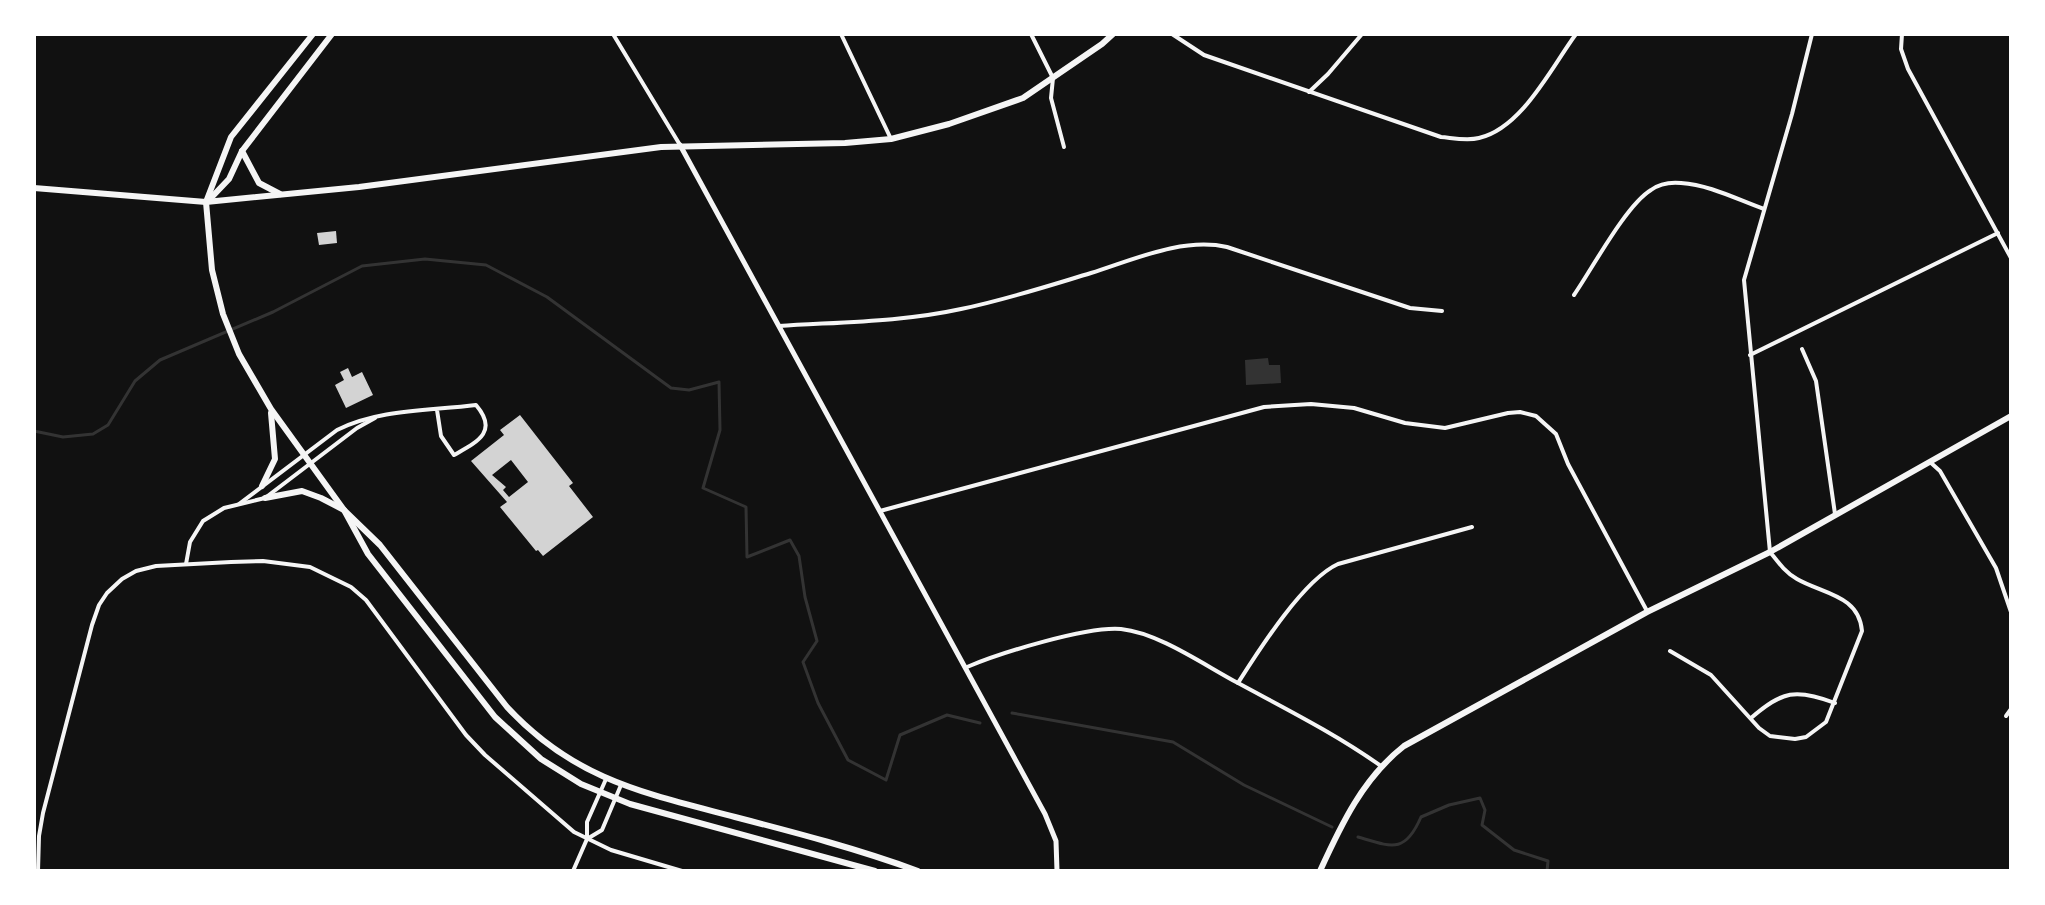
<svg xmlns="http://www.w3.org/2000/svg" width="2045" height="905" viewBox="0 0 2045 905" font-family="Quicksand,sans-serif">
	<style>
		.water { fill: #333 }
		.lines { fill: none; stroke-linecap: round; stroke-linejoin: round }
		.stream { stroke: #333; stroke-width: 3 }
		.building { fill: #d3d3d3; fill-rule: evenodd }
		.minor { stroke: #f5f5f5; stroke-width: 4 }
		.tertiary { stroke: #f5f5f5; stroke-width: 5 }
		.secondary { stroke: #f5f5f5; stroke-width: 6 }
	</style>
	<rect width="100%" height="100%" fill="#111"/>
	<path class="water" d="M1268 358 1269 365H1280L1281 383 1246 385 1245 360Z"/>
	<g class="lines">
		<g class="stream">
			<path d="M34 431 63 437 93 434 108 425 135 381 160 360 273 312 362 266 425 259 486 265 547 297 671 388 689 390 719 382 720 430 703 488 746 507 747 557 790 540 799 556 805 597 817 641 803 662 818 703 848 760 886 780 900 735 947 715 980 723"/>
			<path d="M1012 713 1173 742 1244 785 1332 827"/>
			<path d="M1358 837C1392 847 1405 854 1421 817L1449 805 1480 798 1485 810 1482 825 1514 850 1548 861 1547 871"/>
		</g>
	</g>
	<g class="building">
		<path d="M336 231 337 243 319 245 317 233Z"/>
		<path d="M348 368 352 377 362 372 373 395 346 408 335 385 344 380 340 372Z"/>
		<path d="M520 415 573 483 569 486 593 517 543 556 538 550 536 551 500 507 507 502 471 461 504 435 500 430ZM511 460 528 482 509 497 503 490 506 487 492 475Z"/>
	</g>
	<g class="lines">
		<g class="minor">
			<path d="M613 34 680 145"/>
			<path d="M841 34 891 139"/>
			<path d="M1031 34 1053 78 1051 98 1064 147"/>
			<path d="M1172 34 1204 55 1441 137C1453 138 1467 141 1479 138 1522 128 1551 68 1576 34"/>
			<path d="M1902 34 1901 49 1908 69 2011 258"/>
			<path d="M1309 92 1328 74 1362 34"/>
			<path d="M1574 295C1592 269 1626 205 1651 190 1659 184 1670 182 1681 183 1710 185 1736 199 1764 209"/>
			<path d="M779 326C840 322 902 322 961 309 1005 300 1048 286 1091 273 1133 260 1182 237 1227 247L1410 308 1442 311"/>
			<path d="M1802 349 1816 381 1835 514"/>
			<path d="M1750 355 1998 233"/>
			<path d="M1930 462 1940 471 1996 568 2011 612"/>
			<path d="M239 504 337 430C379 409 429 411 476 405 499 432 477 442 454 455L441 436 437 410"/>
			<path d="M880 511 1264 407 1311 404 1354 408 1405 423 1445 428 1508 413 1520 412 1536 416 1556 434 1568 464 1647 611"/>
			<path d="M186 564 190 542 203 521 224 508 265 498 357 428 375 418"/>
			<path d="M1670 651 1711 675 1759 728 1770 736 1795 739 1806 737 1826 722 1862 631C1859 595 1823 594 1797 579 1785 572 1778 562 1770 552L1744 280 1792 114 1812 34"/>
			<path d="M967 667C1000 653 1087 626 1121 629 1159 633 1204 665 1238 683 1286 709 1336 734 1381 766"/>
			<path d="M1238 683C1259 650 1303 580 1338 564L1472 527"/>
			<path d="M2006 716 2011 709"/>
			<path d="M1751 718C1782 691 1796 688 1835 703"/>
			<path d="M587 839 602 830 621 785"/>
			<path d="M38 871 39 836 43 813 92 625 99 605 107 593 122 579 136 571 156 566 231 562 263 561 310 567 351 587 366 600 466 735 485 755 574 832 611 850 682 871"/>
			<path d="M573 871 587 839V822L606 779"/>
		</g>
		<path class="tertiary" d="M680 145 1045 814 1056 841 1057 871"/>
		<g class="secondary">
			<path d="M313 34 231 137 206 202 212 270 223 314 239 354 271 409 344 510 368 554 495 717 541 759 581 784 630 804 875 871"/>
			<path d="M242 151 259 183 280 194"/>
			<path d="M34 188 206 202 359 187 661 147 845 143 891 139 949 124 1023 98 1102 44 1113 34"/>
			<path d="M209 200 229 179 242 151 332 34"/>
			<path d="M262 486 275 459 271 413"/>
			<path d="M265 498 302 491 321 498 344 510 380 545 507 707C575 780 644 793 735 817 797 833 858 849 918 871"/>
			<path d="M1320 871C1341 825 1363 778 1404 746L1647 612 1770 552 2011 416"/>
		</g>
	</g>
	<rect width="2045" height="905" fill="none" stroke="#ffffff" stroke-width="72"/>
</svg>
